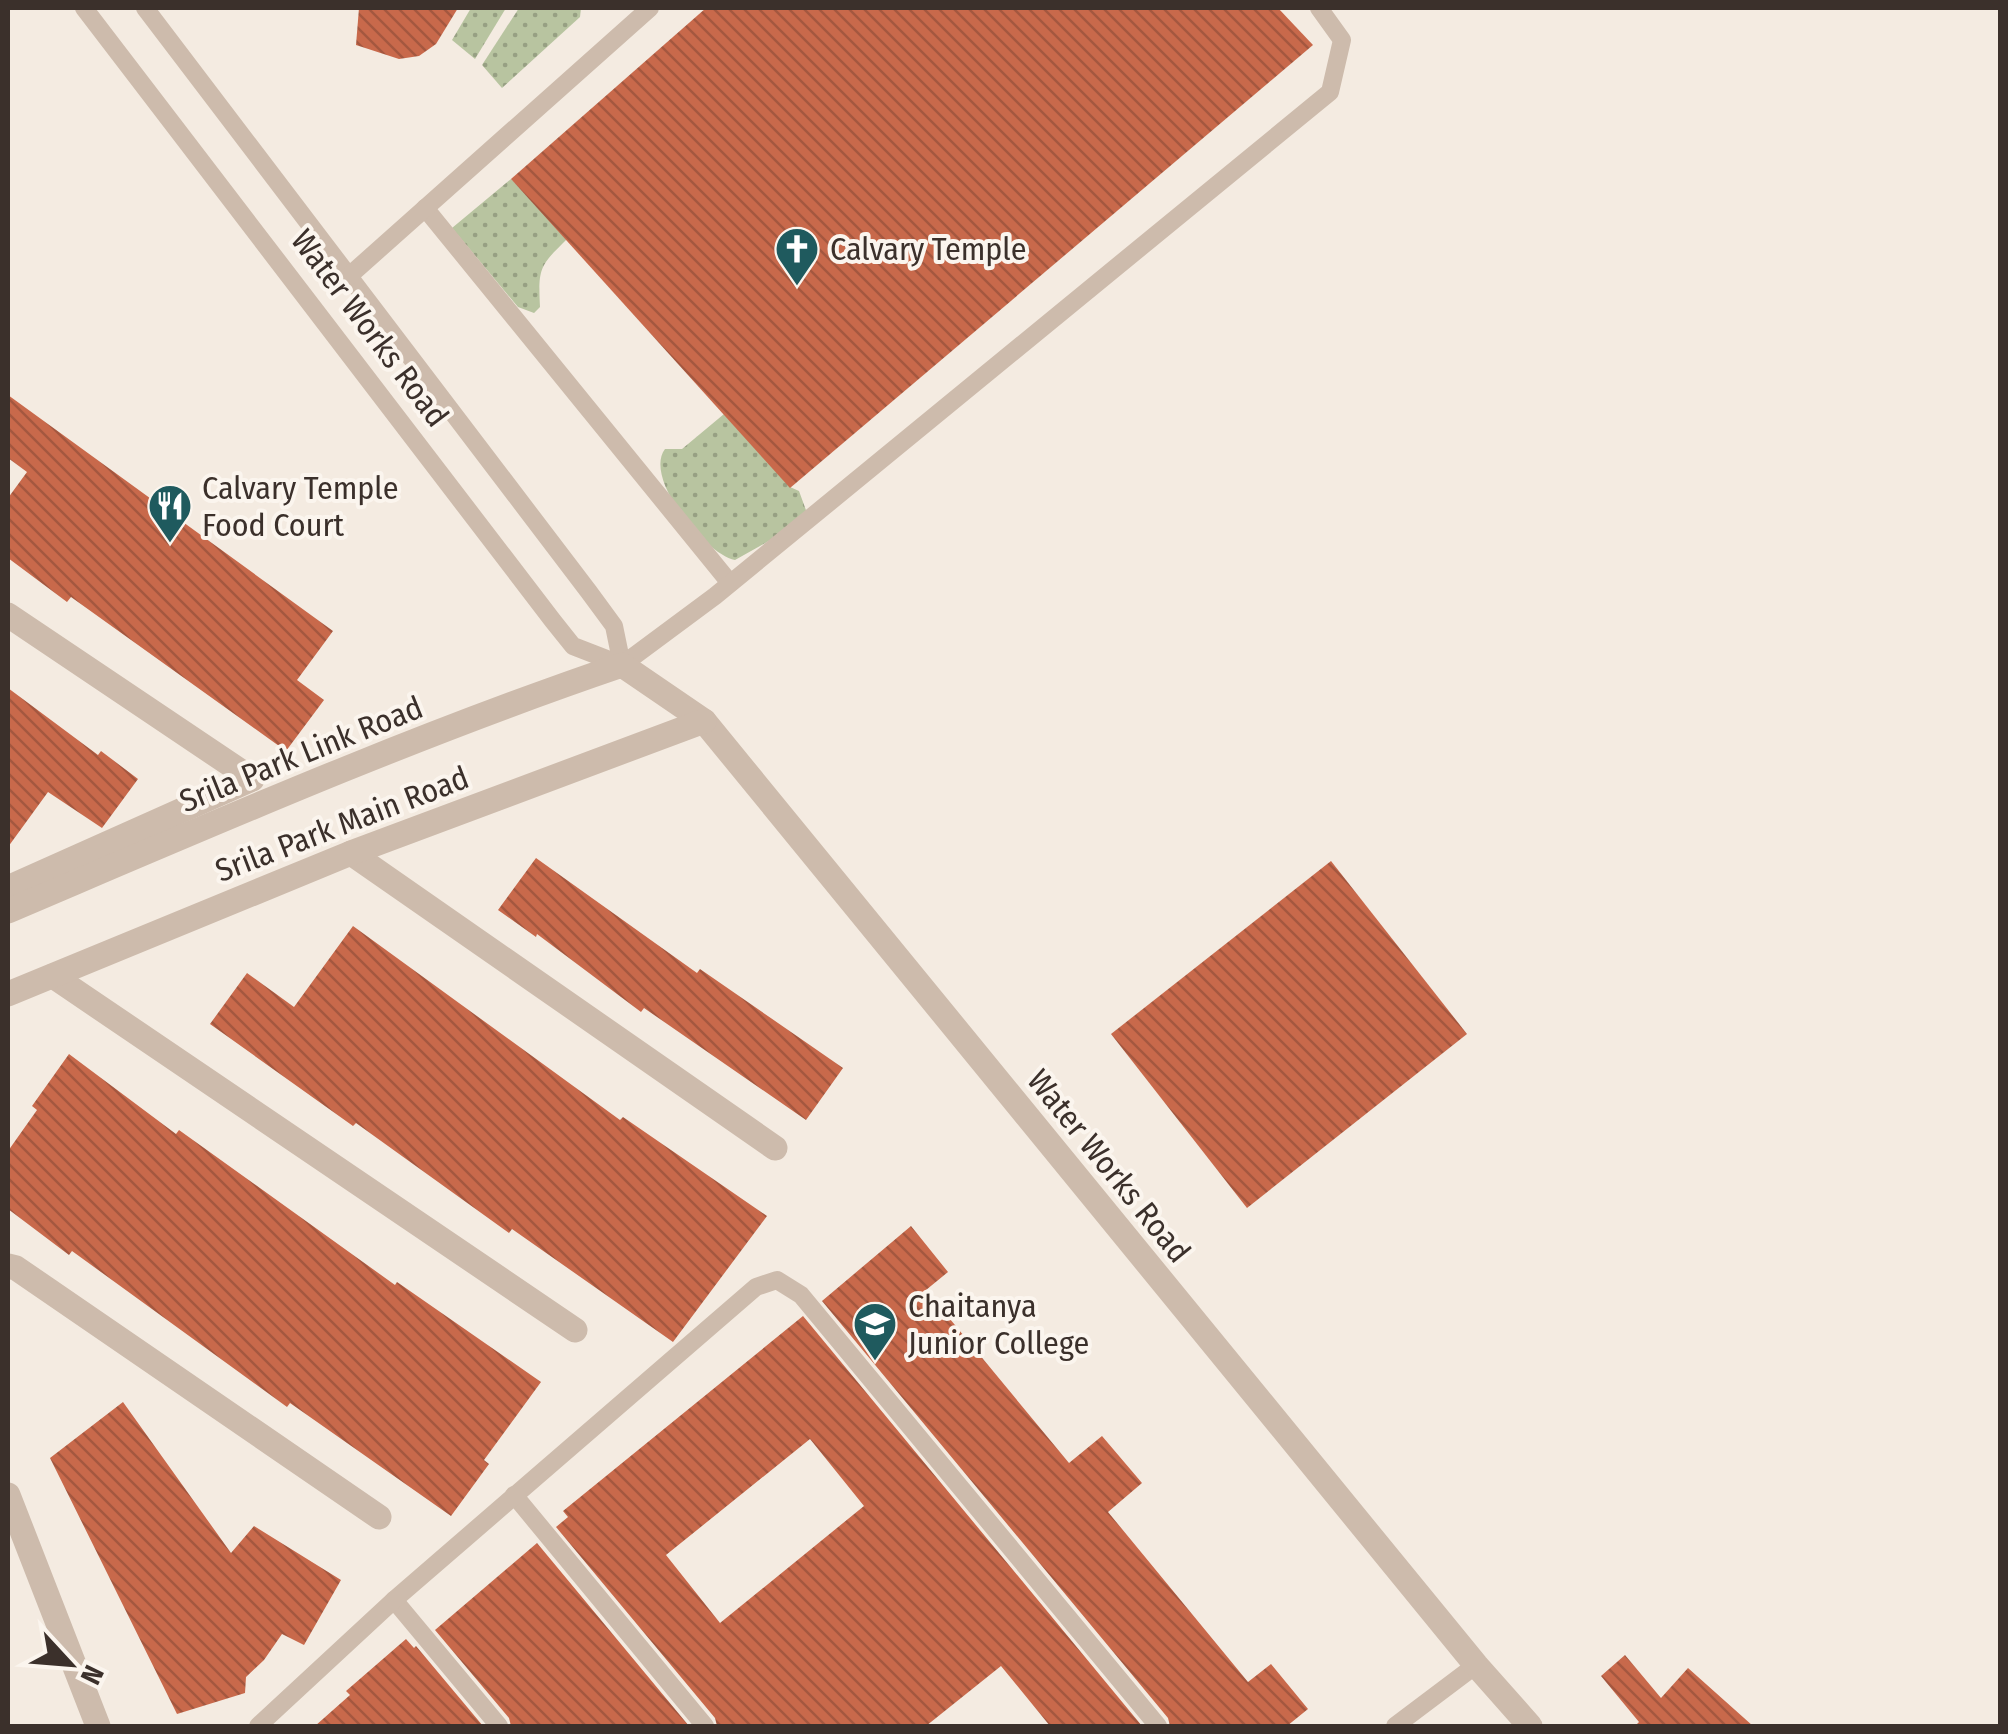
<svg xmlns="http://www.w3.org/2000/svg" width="2008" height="1734" viewBox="0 0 2008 1734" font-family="'Fira Sans Condensed',sans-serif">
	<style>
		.grass { fill: url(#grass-dots) }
		.building { fill: url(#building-back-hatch); fill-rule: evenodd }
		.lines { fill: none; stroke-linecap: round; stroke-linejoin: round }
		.service { stroke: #cdbbac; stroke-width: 18 }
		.minor { stroke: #cdbbac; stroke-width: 25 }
		.tertiary { stroke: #cdbbac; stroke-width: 25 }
		.labels { text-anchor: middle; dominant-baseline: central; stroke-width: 8; stroke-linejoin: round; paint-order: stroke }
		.poi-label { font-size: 32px; fill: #3b302b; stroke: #fbf5ee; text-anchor: start }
		.street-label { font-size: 32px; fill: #3b302b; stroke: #fbf5ee }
	</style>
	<defs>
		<pattern id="grass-dots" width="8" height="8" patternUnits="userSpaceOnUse" patternTransform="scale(2.5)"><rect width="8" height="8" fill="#b8c4a0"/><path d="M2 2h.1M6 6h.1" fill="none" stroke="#97a083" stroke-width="1.8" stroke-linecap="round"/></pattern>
		<pattern id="building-back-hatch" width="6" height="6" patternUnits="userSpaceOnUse" patternTransform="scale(2.5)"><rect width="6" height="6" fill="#c8694b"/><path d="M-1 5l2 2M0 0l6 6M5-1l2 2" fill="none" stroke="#a4573f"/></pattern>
	</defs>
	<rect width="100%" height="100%" fill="#f4ebe1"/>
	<g class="grass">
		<path d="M471 8H506L475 59 452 40Z"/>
		<path d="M519 8H581L580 17 502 88 482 65Z"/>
		<path d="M511 179 567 239C540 266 538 267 540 307L534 313 518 307 452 228Z"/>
		<path d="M724 414 790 487 799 491 807 513 790 529 735 560C705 554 643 478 665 449H682Z"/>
	</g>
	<g class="building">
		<path d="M359 8H458L436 44 419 56 399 59 356 45Z"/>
		<path d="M706 8H1278L1313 45 790 488 511 179Z"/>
		<path d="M8 395 333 631 297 680 324 700 286 751 71 597 67 602 8 558V498L27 472 8 458Z"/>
		<path d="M8 688 98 755 101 751 138 779 102 828 48 792 8 847Z"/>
		<path d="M536 858 697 973 700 969 843 1068 806 1120 644 1008 641 1012 537 934 536 937 498 910Z"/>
		<path d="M1331 861 1467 1034 1247 1208 1111 1034Z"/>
		<path d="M353 926 620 1120 623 1117 767 1216 673 1342 512 1229 509 1233 356 1123 353 1126 210 1024 247 973 294 1007Z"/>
		<path d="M69 1054 176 1134 179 1130 395 1285 397 1282 541 1382 484 1460 489 1464 451 1516 290 1403 287 1407 72 1251 69 1255 8 1209V1151L37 1110 32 1106Z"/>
		<path d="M911 1226 948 1272 926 1290 1069 1463 1102 1436 1142 1483 1108 1512 1248 1682 1271 1664 1308 1709 1287 1726H1170L1168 1718 822 1301Z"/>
		<path d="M803 1316 1142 1726H1050L1001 1666 926 1726H717L715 1718 556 1527 568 1517 563 1511ZM810 1439 864 1506 720 1623 666 1555Z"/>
		<path d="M123 1402 231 1553 254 1526 341 1580 304 1645 282 1634 264 1660 246 1677 245 1693 177 1714 50 1458Z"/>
		<path d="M537 1543 689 1726H511L509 1718 435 1630Z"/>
		<path d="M406 1639 414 1648 416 1646 483 1726H315L350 1695 346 1691Z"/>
		<path d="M1625 1655 1661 1698 1688 1668 1753 1726H1635L1639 1722 1601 1676Z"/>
	</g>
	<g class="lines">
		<g class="service">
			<path d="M84 8 553 621 573 646 622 665"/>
			<path d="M145 8 589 592 614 626 622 665"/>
			<path d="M425 208 730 583"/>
			<path d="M349 276 650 8"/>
			<path d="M622 665 715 596 1330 92 1342 40 1319 8"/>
			<path d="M514 1495 705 1726"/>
			<path d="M394 1600 499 1726"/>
			<path d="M258 1726 394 1600 756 1287 777 1280 801 1295 1158 1726"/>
			<path d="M1395 1726 1476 1665"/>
		</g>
		<g class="minor">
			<path d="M8 615 252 779"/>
			<path d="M351 853 775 1148"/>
			<path d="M8 888 252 779"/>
			<path d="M53 976 575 1330"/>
			<path d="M8 1266 16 1268 379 1517"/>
		</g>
		<g class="tertiary">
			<path d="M8 911C210 825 413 736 622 665L704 721 1476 1665 1530 1726"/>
			<path d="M8 994 351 853 704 721"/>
			<path d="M8 1495 98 1726"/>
		</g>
	</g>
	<defs>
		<symbol id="church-pin" viewBox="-11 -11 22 30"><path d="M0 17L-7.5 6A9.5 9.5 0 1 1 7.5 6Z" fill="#1f5a5e" stroke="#fbf5ee"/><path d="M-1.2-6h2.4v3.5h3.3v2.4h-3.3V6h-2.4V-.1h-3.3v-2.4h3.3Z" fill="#fff"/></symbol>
		<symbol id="restaurant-pin" viewBox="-11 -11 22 30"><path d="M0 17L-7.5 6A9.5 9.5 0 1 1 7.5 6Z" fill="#1f5a5e" stroke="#fbf5ee"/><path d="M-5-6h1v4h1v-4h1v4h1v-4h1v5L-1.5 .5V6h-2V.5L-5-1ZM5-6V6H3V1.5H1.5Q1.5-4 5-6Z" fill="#fff"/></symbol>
		<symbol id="university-pin" viewBox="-11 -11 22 30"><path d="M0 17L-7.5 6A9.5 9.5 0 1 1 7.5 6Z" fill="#1f5a5e" stroke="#fbf5ee"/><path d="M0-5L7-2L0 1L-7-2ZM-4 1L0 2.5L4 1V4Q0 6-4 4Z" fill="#fff"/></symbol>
	</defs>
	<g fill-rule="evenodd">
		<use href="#church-pin" x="772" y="224" width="50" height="68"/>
		<use href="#restaurant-pin" x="145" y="481" width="50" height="68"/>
		<use href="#university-pin" x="850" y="1299" width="50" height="68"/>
	</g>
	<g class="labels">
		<g class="poi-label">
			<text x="830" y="249">Calvary Temple</text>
			<text x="202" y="488">Calvary Temple<tspan x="202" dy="37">Food Court</tspan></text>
			<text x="908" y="1306">Chaitanya<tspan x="908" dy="37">Junior College</tspan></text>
		</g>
		<g class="street-label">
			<text transform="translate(370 328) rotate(53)">Water Works Road</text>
			<text transform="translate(301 754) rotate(-22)">Srila Park Link Road</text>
			<text transform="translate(342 824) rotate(-21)">Srila Park Main Road</text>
			<text transform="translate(1109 1166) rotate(51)">Water Works Road</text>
		</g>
	</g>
	<rect width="2008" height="1734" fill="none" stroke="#3b302b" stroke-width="20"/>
	<g transform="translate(70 1664) rotate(116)" stroke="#fbf5ee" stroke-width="8" paint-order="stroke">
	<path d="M0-8L18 38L0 25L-18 38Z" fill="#3b302b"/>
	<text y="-15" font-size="28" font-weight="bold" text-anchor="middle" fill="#3b302b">N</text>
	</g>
</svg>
